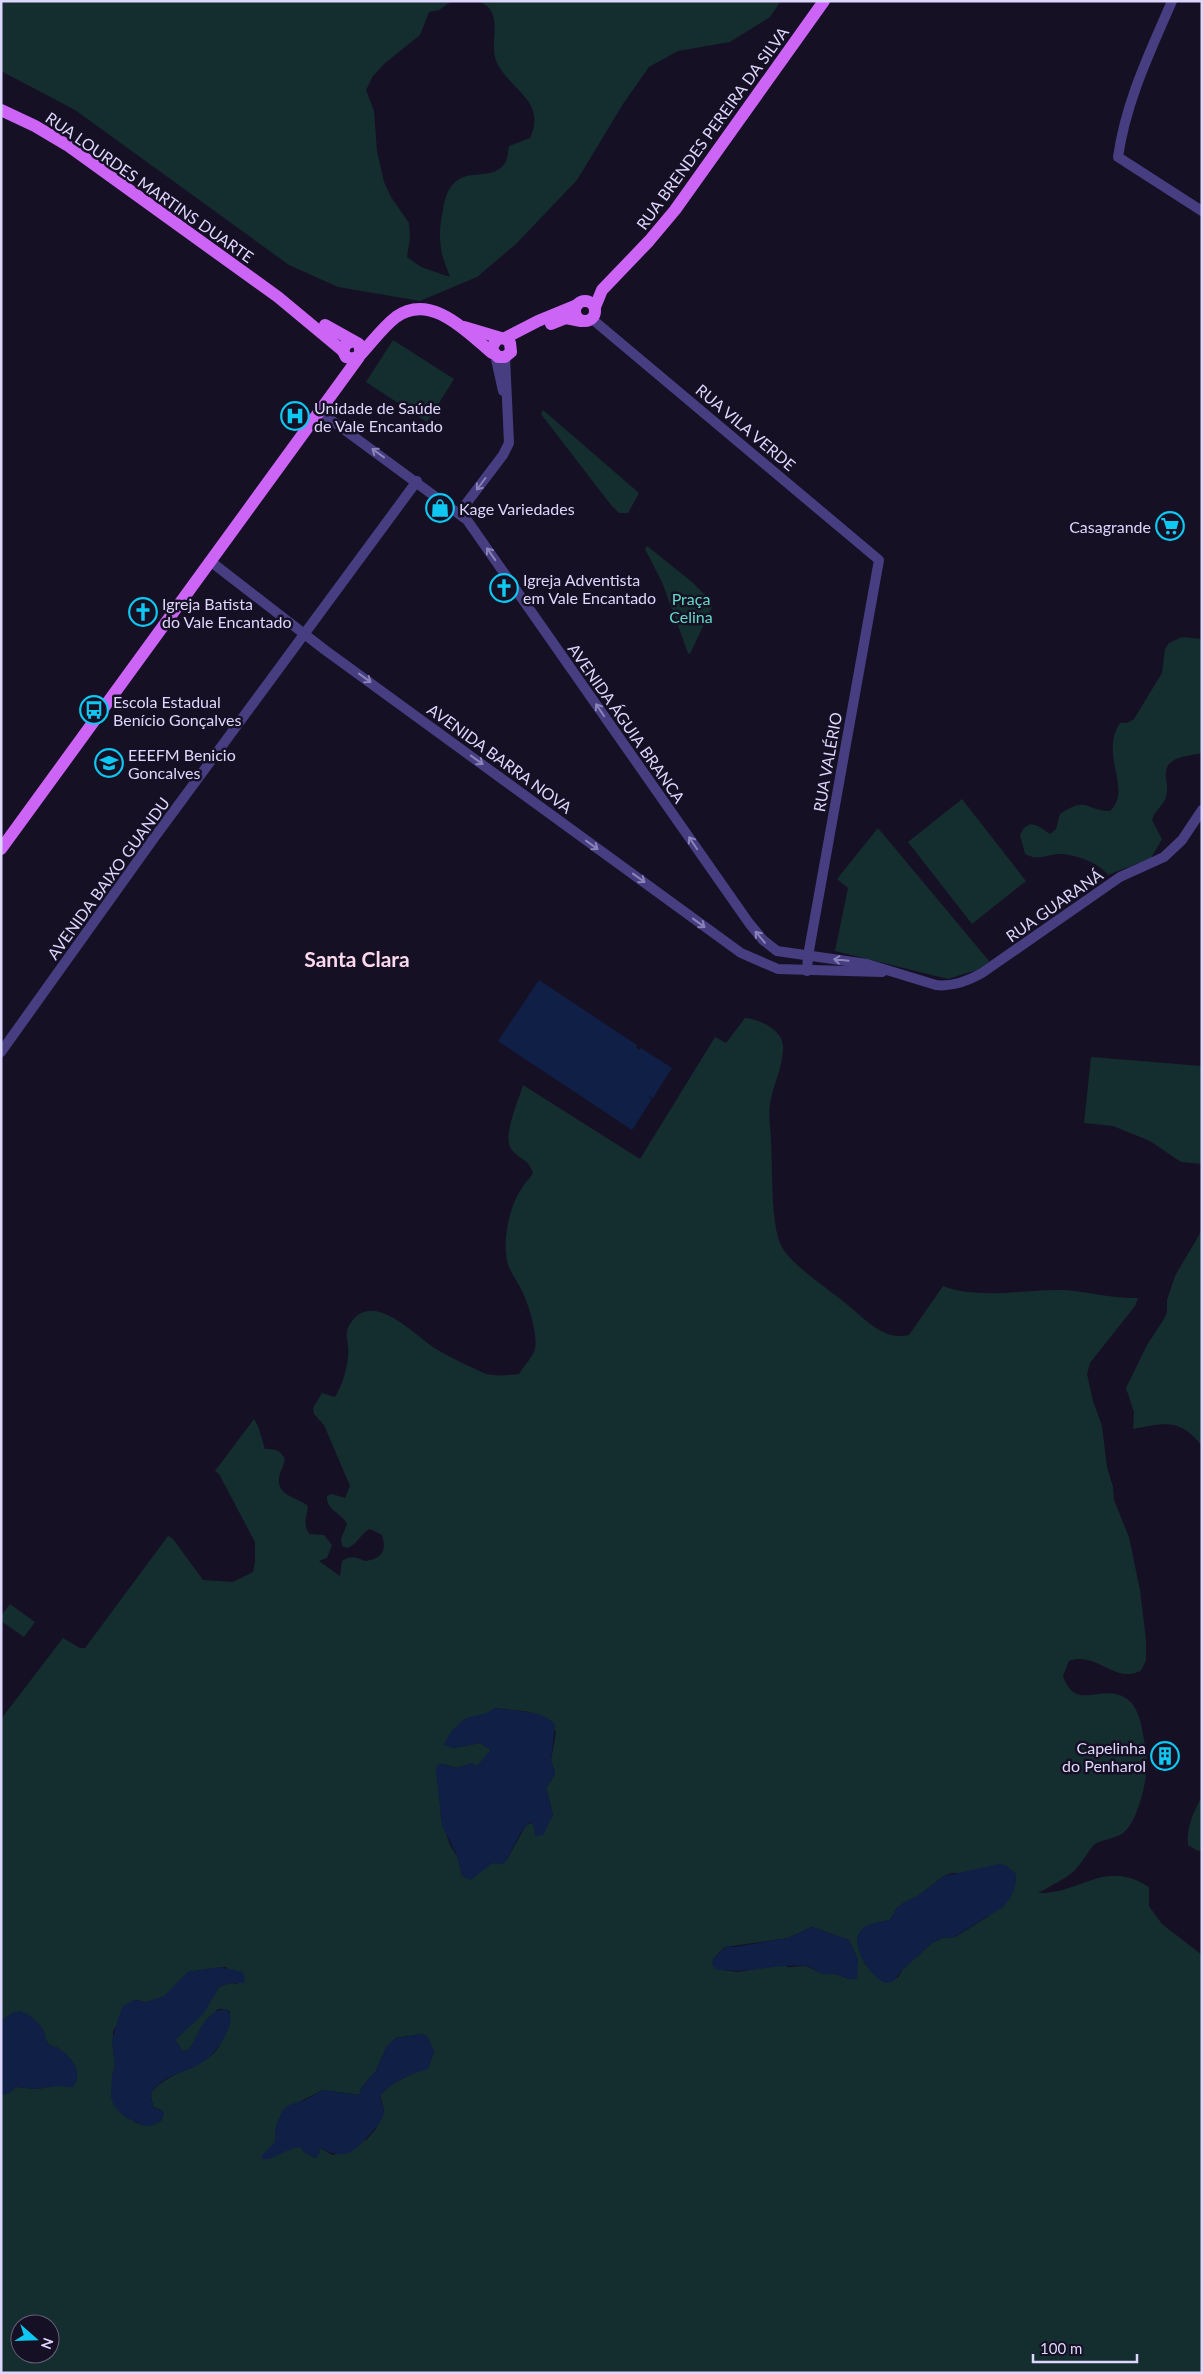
<svg xmlns="http://www.w3.org/2000/svg" width="1203" height="2374" viewBox="0 0 1203 2374" font-family="Lato,sans-serif">
	<style>
		.green { fill: #142d2f; fill-rule: evenodd }
		.water { fill: #0f1f45 }
		.lines { fill: none; stroke-linecap: round; stroke-linejoin: round }
		.minor { stroke: #463e81; stroke-width: 10 }
		.major { stroke: #cc64f6; stroke-width: 12 }
		.oneway { stroke: #8a83b9 }
		.labels { text-anchor: middle; dominant-baseline: central; stroke-width: 5; stroke-linejoin: round; paint-order: stroke }
		.street-label { font-size: 16px; fill: #ded7fd; stroke: #161025 }
		.poi-label { font-size: 16px; fill: #ded7fd; stroke: #161025; text-anchor: start }
		.park-label { font-size: 16px; fill: #66d9c6; stroke: #161025 }
		.district-label { font-size: 21px; font-weight: bold; fill: #fdd9ed; stroke: #161025 }
	</style>
	<rect width="100%" height="100%" fill="#161025"/>
	<g class="green">
		<path d="M1 1H452L439 10 429 12 420 35 384 64 373 76 366 90 374 111 377 151 384 182 391 197 409 223 410 238 407 257 421 267 450 277C447 268 442 259 441 248 439 235 440 223 443 210 452 154 492 189 506 161 508 157 508 150 509 146L530 138C547 101 511 91 497 63 487 42 507 12 478 1H781L770 17 730 42 678 51 649 67 623 104 577 180 516 244 477 277 420 301 338 287 289 265 75 110 1 71Z"/>
		<path d="M393 340 454 379 427 422 366 382Z"/>
		<path d="M543 410 639 493 628 513H619L611 505 541 414Z"/>
		<path d="M647 546 692 582 712 602V607L690 654 688 653 662 582 645 549Z"/>
		<path d="M1182 637 1202 639V753C1186 757 1163 756 1166 778 1167 784 1168 791 1166 797 1163 806 1155 810 1152 820L1162 839 1151 858 1108 875C1098 862 1074 854 1059 854 1046 855 1037 861 1025 854L1020 835 1024 828 1030 824 1038 826 1050 834 1056 829 1060 814C1088 795 1086 811 1110 811 1133 790 1099 755 1120 723H1127L1134 719 1162 673 1165 649 1169 643Z"/>
		<path d="M962 799 1026 881 972 924 908 842Z"/>
		<path d="M878 828 989 961 983 968 948 979 835 951 848 888 837 879Z"/>
		<path d="M745 1018C759 1019 781 1029 783 1045 784 1066 773 1084 770 1104 768 1115 771 1130 771 1142 773 1168 770 1225 782 1247 792 1266 832 1291 850 1307 867 1321 885 1341 909 1335L943 1286C980 1300 1023 1289 1061 1290 1087 1291 1112 1299 1138 1298L1135 1306 1090 1363 1087 1374 1093 1401 1102 1426 1107 1467 1113 1487 1114 1500 1129 1537 1140 1590 1146 1640V1660L1141 1671C1137 1672 1133 1674 1129 1674 1109 1675 1092 1652 1069 1661L1063 1676C1076 1714 1103 1681 1127 1699 1139 1707 1142 1727 1144 1740 1145 1747 1147 1755 1147 1763 1147 1780 1138 1822 1123 1833 1115 1839 1103 1839 1095 1844 1090 1848 1081 1865 1074 1871 1064 1880 1050 1886 1038 1893 1082 1894 1104 1858 1149 1887V1906L1162 1924 1202 1955V2373H1V2094L9 2093 16 2087 37 2089 54 2086H69L58 2048 50 2045 45 2040 44 2031 27 2014 15 2012 1 2021V1719L63 1638 80 1648H85L168 1536 173 1539 203 1580 233 1582 253 1572 255 1561V1542L219 1474 215 1471 254 1419 258 1426 265 1449C276 1449 280 1450 285 1459 284 1466 279 1473 279 1479 277 1496 299 1498 308 1506 307 1516 302 1526 310 1534L324 1535 332 1545 327 1558 319 1561 340 1576 342 1561C350 1555 356 1557 365 1561 382 1559 387 1551 382 1535L370 1529C360 1533 359 1544 347 1548L342 1546 341 1539 347 1524C342 1513 326 1511 327 1496L332 1494 345 1498 350 1486 324 1425 314 1414 313 1408 322 1393 335 1397C343 1385 350 1361 348 1346 347 1338 345 1331 350 1324 372 1288 414 1335 436 1349 451 1358 468 1366 484 1373 494 1377 508 1375 519 1374 523 1367 533 1357 535 1349 538 1334 528 1302 521 1289 515 1277 507 1269 506 1254 504 1234 510 1205 522 1188 525 1182 530 1179 533 1173 528 1158 521 1161 512 1150 501 1138 519 1100 523 1085L640 1159 715 1037 726 1043ZM495 1708 529 1712 538 1715 556 1732 551 1760 555 1774 546 1788 553 1815 526 1825 506 1861 493 1863 462 1876 458 1858 450 1845 441 1818 439 1786 436 1770 442 1764 457 1768 472 1763 477 1767 491 1750 480 1743 453 1748 450 1735 465 1719 489 1713ZM952 1873H961L989 1916 955 1937 942 1938 932 1943 902 1970 898 1978 865 1964 859 1950 880 1922 890 1920 897 1908 918 1896 944 1876ZM812 1927 849 1940 858 1960 849 1979 836 1974H823L806 1966 789 1967 781 1965 737 1972 723 1970 713 1959 725 1947 788 1938ZM226 1967 238 1984 230 1983 219 1987 203 2013 175 2040 183 2051 189 2050 203 2026 218 2009H226L230 2012C226 2025 224 2041 215 2052 203 2065 150 2081 151 2096 151 2101 153 2103 153 2107L161 2110 162 2120C150 2126 146 2126 134 2122L112 2075 115 2066 113 2031 134 2000 147 2002 164 1997 188 1972ZM422 2034 434 2051 429 2065 392 2084 380 2095 384 2110 376 2129 366 2140 333 2155 318 2147 316 2158 305 2153 301 2147 289 2148 271 2158 266 2151 276 2142 277 2124 283 2110 323 2090 359 2095 362 2087 376 2071 387 2046 396 2038ZM20 2324H50V2354H20Z"/>
		<path d="M1091 1057 1202 1066V1164L1181 1162 1150 1141 1113 1126 1084 1123Z"/>
		<path d="M1202 1230V1446C1180 1418 1165 1423 1133 1429L1134 1412 1126 1388 1147 1345 1164 1319 1167 1312V1300L1175 1276Z"/>
		<path d="M10 1604 35 1622 24 1637 1 1621V1616Z"/>
		<path d="M1202 1796V1850L1198 1851 1188 1845C1186 1826 1194 1812 1202 1796Z"/>
	</g>
	<g class="water">
		<path d="M539 980 637 1045 636 1047 639 1050 641 1048 672 1068 653 1098 648 1096 652 1099 632 1130 498 1041Z"/>
		<path d="M495 1708C511 1711 546 1710 555 1725L551 1760 555 1774 546 1788 553 1815 543 1835 535 1836 533 1824 530 1822 521 1832 506 1861 502 1864 492 1863 471 1880 462 1876 458 1858 442 1825 436 1770 437 1765 442 1764 457 1768 472 1763 476 1767 491 1750 480 1743 453 1748 444 1745C447 1736 459 1721 468 1718 479 1714 486 1715 495 1708Z"/>
		<path d="M1000 1864 1007 1866 1016 1874C1017 1886 1011 1898 1003 1907L954 1937 942 1938 932 1943 902 1970 894 1981 886 1983C871 1978 846 1942 863 1928 870 1923 882 1921 890 1920L897 1908 903 1903 918 1896 944 1876Z"/>
		<path d="M812 1927 849 1940 858 1960 857 1978C849 1982 843 1975 835 1974 831 1973 827 1975 824 1974 817 1973 812 1967 806 1966 775 1963 747 1975 715 1969L712 1964 713 1959 727 1946 734 1947 788 1938Z"/>
		<path d="M219 1967 243 1972 245 1981 243 1983H230L219 1987 204 2013 175 2040 183 2051 189 2050C199 2034 205 2010 226 2009 232 2015 231 2022 228 2030 218 2050 208 2062 187 2070 175 2075 163 2078 154 2089 148 2096 153 2101 153 2107L164 2112 162 2120 153 2125 145 2126 125 2117 114 2106 111 2097 112 2075 115 2066 112 2041 118 2019 123 2006 134 2000 147 2002 164 1996 188 1972Z"/>
		<path d="M20 2011C30 2015 40 2022 44 2032 46 2036 45 2039 48 2043 51 2047 54 2046 58 2048 72 2057 84 2073 73 2087L55 2086 37 2089 16 2087 9 2093 1 2094V2021L14 2012Z"/>
		<path d="M422 2034 427 2036 434 2051 428 2069C410 2074 393 2081 380 2095 380 2101 383 2105 384 2110 384 2119 376 2128 371 2133 352 2154 346 2161 318 2147L320 2152 317 2158 305 2153 301 2147C287 2147 275 2161 262 2159V2155L275 2142V2131L277 2124 283 2110 289 2105 305 2100 323 2090 359 2095 362 2087 376 2071 387 2046 396 2038Z"/>
	</g>
	<g class="lines">
		<g class="minor">
			<path d="M1172 1C1150 52 1126 101 1118 157L1202 211"/>
			<path d="M592 319 879 560 808 956 807 971"/>
			<path d="M495 355 503 391"/>
			<path d="M319 411 467 520 749 923 763 940 777 951 867 964 936 985C952 987 968 981 982 973L1120 877 1164 857 1182 840 1202 810"/>
			<path d="M459 513 503 455 509 443 505 357"/>
			<path d="M210 561 325 650 741 953 778 969 882 972"/>
			<path d="M1 1052 154 838 417 481"/>
		</g>
		<g class="major">
			<path d="M1 110 35 126 67 145 278 297 343 351"/>
			<circle cx="585" cy="311" r="10"/>
			<path d="M595 307 602 290 649 241 675 210 824 1"/>
			<path d="M551 324 566 318 581 321"/>
			<path d="M325 325 359 344 361 354 353 359 346 357 343 351 346 344 353 341"/>
			<path d="M464 327 501 338"/>
			<path d="M505 338 510 343 511 352 505 357H498L491 349 497 339 505 338 538 321 577 305"/>
			<path d="M361 354C372 342 383 327 396 317 431 292 467 332 492 353"/>
			<path d="M1 849 359 357"/>
		</g>
	</g>
	<defs><path id="oneway-shaft" d="M-6 0H5M1.5-3L5.5 0L1.5 3" fill="none" stroke-width="1.6" stroke-linecap="round" stroke-linejoin="round" transform="scale(1.25)"/></defs>
	<g class="oneway">
		<use href="#oneway-shaft" transform="translate(378 453) rotate(-144)"/>
		<use href="#oneway-shaft" transform="translate(481 484) rotate(127)"/>
		<use href="#oneway-shaft" transform="translate(491 554) rotate(-125)"/>
		<use href="#oneway-shaft" transform="translate(365 678) rotate(36)"/>
		<use href="#oneway-shaft" transform="translate(600 710) rotate(-124)"/>
		<use href="#oneway-shaft" transform="translate(477 760) rotate(36)"/>
		<use href="#oneway-shaft" transform="translate(693 843) rotate(-124)"/>
		<use href="#oneway-shaft" transform="translate(592 845) rotate(36)"/>
		<use href="#oneway-shaft" transform="translate(639 878) rotate(36)"/>
		<use href="#oneway-shaft" transform="translate(699 923) rotate(36)"/>
		<use href="#oneway-shaft" transform="translate(760 937) rotate(-130)"/>
		<use href="#oneway-shaft" transform="translate(841 960) rotate(-174)"/>
	</g>
	<defs>
		<symbol id="hospital-ring" viewBox="-11 -11 22 22"><circle r="9.5" fill="#161025" stroke="#0ec8f1" stroke-width="1.5"/><path d="M-5-5h3v3.5h4V-5h3V5h-3V1.5h-4V5h-3Z" fill="#0ec8f1"/></symbol>
		<symbol id="shop-ring" viewBox="-11 -11 22 22"><circle r="9.5" fill="#161025" stroke="#0ec8f1" stroke-width="1.5"/><path d="M-5-2.5h2.3a2.7 3.5 0 0 1 5.4 0H5L5.5 6h-11ZM-1.5-2.5h3a1.5 2.3 0 0 0-3 0Z" fill="#0ec8f1"/></symbol>
		<symbol id="supermarket-ring" viewBox="-11 -11 22 22"><circle r="9.5" fill="#161025" stroke="#0ec8f1" stroke-width="1.5"/><path d="M-6-5.5h2.5l.6 2H6L4.5 2H-2.5L-4.4-4H-6ZM-1.5 3.2a1.3 1.3 0 1 0 .1 0ZM3 3.2a1.3 1.3 0 1 0 .1 0Z" fill="#0ec8f1"/></symbol>
		<symbol id="church-ring" viewBox="-11 -11 22 22"><circle r="9.5" fill="#161025" stroke="#0ec8f1" stroke-width="1.5"/><path d="M-1.2-6h2.4v3.5h3.3v2.4h-3.3V6h-2.4V-.1h-3.3v-2.4h3.3Z" fill="#0ec8f1"/></symbol>
		<symbol id="bus-ring" viewBox="-11 -11 22 22"><circle r="9.5" fill="#161025" stroke="#0ec8f1" stroke-width="1.5"/><path d="M-5-6H5V4H4V6H2V4H-2V6H-4V4H-5ZM-3.5-4V0h7V-4ZM-3.5 1.2v1.5H-2V1.2ZM2 1.2v1.5H3.5V1.2Z" fill="#0ec8f1"/></symbol>
		<symbol id="school-ring" viewBox="-11 -11 22 22"><circle r="9.5" fill="#161025" stroke="#0ec8f1" stroke-width="1.5"/><path d="M0-5L7-2L0 1L-7-2ZM-4 1L0 2.5L4 1V4Q0 6-4 4Z" fill="#0ec8f1"/></symbol>
		<symbol id="building-ring" viewBox="-11 -11 22 22"><circle r="9.5" fill="#161025" stroke="#0ec8f1" stroke-width="1.5"/><path d="M-4-6H4V6H1V3H-1V6H-4ZM-2.5-4.3h1.7v1.8h-1.7ZM.8-4.3h1.7v1.8H.8ZM-2.5-1h1.7V.8h-1.7ZM.8-1h1.7V.8H.8Z" fill="#0ec8f1"/></symbol>
	</defs>
	<g fill-rule="evenodd">
		<use href="#hospital-ring" x="279" y="400" width="32" height="32"/>
		<use href="#shop-ring" x="424" y="492" width="32" height="32"/>
		<use href="#supermarket-ring" x="1154" y="510" width="32" height="32"/>
		<use href="#church-ring" x="488" y="572" width="32" height="32"/>
		<use href="#church-ring" x="127" y="596" width="32" height="32"/>
		<use href="#bus-ring" x="78" y="694" width="32" height="32"/>
		<use href="#school-ring" x="93" y="747" width="32" height="32"/>
		<use href="#building-ring" x="1149" y="1740" width="32" height="32"/>
	</g>
	<g class="labels">
		<g class="street-label">
			<text transform="translate(712 128) rotate(-54)">RUA BRENDES PEREIRA DA SILVA</text>
			<text transform="translate(150 187) rotate(35)">RUA LOURDES MARTINS DUARTE</text>
			<text transform="translate(746 427) rotate(40)">RUA VILA VERDE</text>
			<text transform="translate(627 723) rotate(55)">AVENIDA ÁGUIA BRANCA</text>
			<text transform="translate(500 758) rotate(36)">AVENIDA BARRA NOVA</text>
			<text transform="translate(827 762) rotate(-80)">RUA VALÉRIO</text>
			<text transform="translate(108 878) rotate(-54)">AVENIDA BAIXO GUANDU</text>
			<text transform="translate(1054 905) rotate(-35)">RUA GUARANÁ</text>
		</g>
		<g class="poi-label">
			<text x="314" y="407">Unidade de Saúde<tspan x="314" dy="18">de Vale Encantado</tspan></text>
			<text x="459" y="508">Kage Variedades</text>
			<text x="1151" y="526" text-anchor="end">Casagrande</text>
			<text x="523" y="579">Igreja Adventista<tspan x="523" dy="18">em Vale Encantado</tspan></text>
			<text x="162" y="603">Igreja Batista<tspan x="162" dy="18">do Vale Encantado</tspan></text>
			<text x="113" y="701">Escola Estadual<tspan x="113" dy="18">Benício Gonçalves</tspan></text>
			<text x="128" y="754">EEEFM Benicio<tspan x="128" dy="18">Goncalves</tspan></text>
			<text x="1146" y="1747" text-anchor="end">Capelinha<tspan x="1146" dy="18">do Penharol</tspan></text>
		</g>
		<g class="park-label">
			<text x="691" y="598">Praça<tspan x="691" dy="18">Celina</tspan></text>
		</g>
		<g class="district-label">
			<text x="357" y="958">Santa Clara</text>
		</g>
	</g>
	<rect width="1203" height="2374" fill="none" stroke="#ded7fd" stroke-width="5"/>
	<g transform="translate(35 2339) rotate(110)"><circle r="24" fill="#161025" stroke="#66607b"/>
	<path d="M0-4L9 19L0 12L-9 19Z" fill="#0ec8f1"/>
	<text y="-8" font-size="14" font-weight="bold" text-anchor="middle" fill="#ded7fd">N</text>
	</g>
	<path d="M1033 2354v8h104v-8" fill="none" stroke="#ded7fd" stroke-width="2.5"/>
	<text x="1040" y="2354" font-size="15" fill="#ded7fd" stroke="#161025" stroke-width="4" paint-order="stroke">100 m</text>
</svg>
